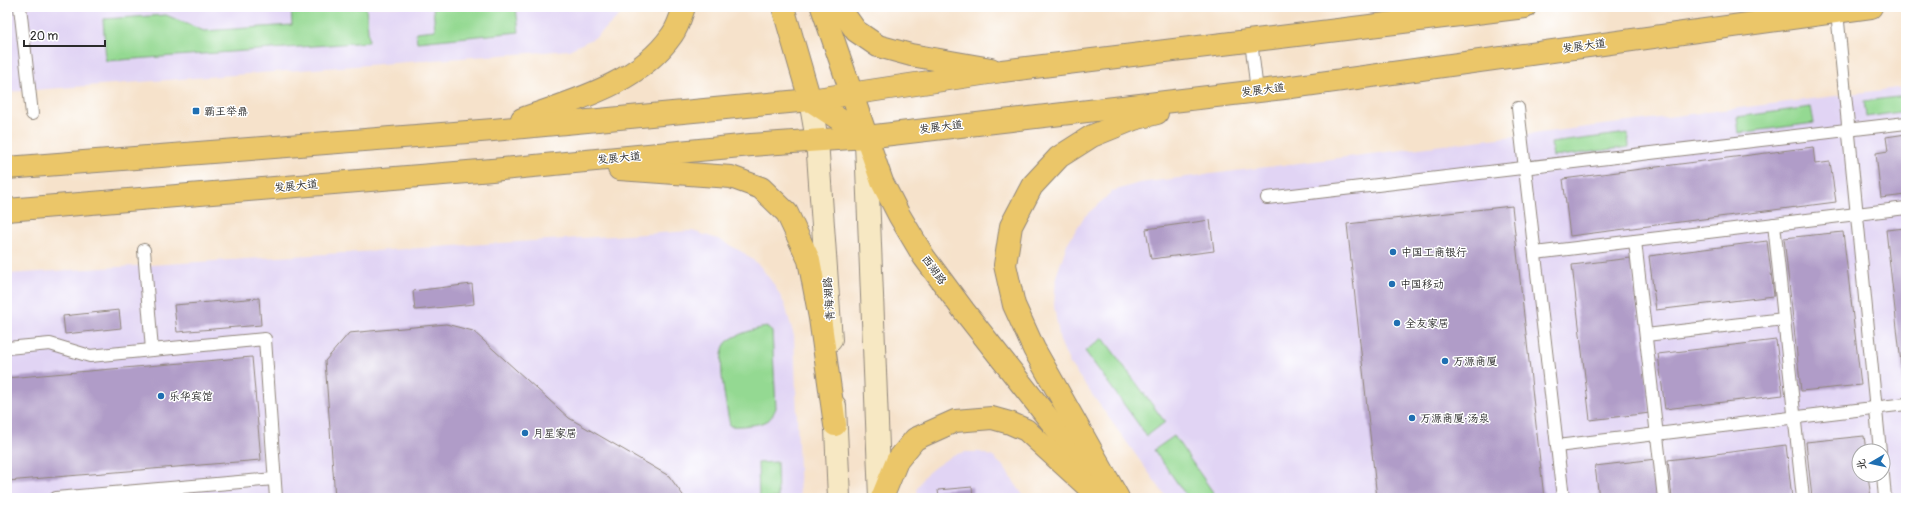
<svg xmlns="http://www.w3.org/2000/svg" width="1913" height="505" viewBox="0 0 1913 505" font-family="Pangolin,'LXGW WenKai TC',sans-serif">
	<style>
		.built { fill: #e1d4f4; fill-rule: evenodd }
		.green { fill: #94d992; stroke: #60825e }
		.building { fill: #b09cc8 }
		.lines { fill: none; stroke-linecap: round; stroke-linejoin: round }
		.service-casing { stroke: #90867b; stroke-width: 14 }
		.secondary-casing { stroke: #90867b; stroke-width: 24 }
		.primary-casing { stroke: #90867b; stroke-width: 24 }
		.service { stroke: #fff; stroke-width: 12 }
		.secondary { stroke: #f7e8c3; stroke-width: 22 }
		.primary { stroke: #ebc669; stroke-width: 22 }
		.poi-dot { fill: #1f6fb2; stroke: #fff; stroke-width: 1.5 }
		.labels { text-anchor: middle; dominant-baseline: central; stroke-width: 3; stroke-linejoin: round; paint-order: stroke }
		.street-label { font-size: 11px; fill: #2b2b2b; stroke: #fff }
		.poi-label { font-size: 11px; fill: #2b2b2b; stroke: #fff; text-anchor: start }
	</style>
	<rect width="100%" height="100%" fill="#fff"/>
	<filter id="ink" filterUnits="userSpaceOnUse"><feTurbulence type="fractalNoise" baseFrequency=".025" numOctaves="2"/><feDisplacementMap in="SourceGraphic" scale="8" xChannelSelector="R" yChannelSelector="G"/><feConvolveMatrix kernelMatrix="1 2 1 2 8 2 1 2 1" color-interpolation-filters="sRGB"/></filter>
	<filter id="wash" filterUnits="userSpaceOnUse"><feTurbulence type="fractalNoise" baseFrequency=".012" numOctaves="4" result="noise"/><feDisplacementMap in="SourceGraphic" scale="16" xChannelSelector="R" yChannelSelector="G"/><feGaussianBlur stdDeviation="0.9" result="paint"/><feColorMatrix in="noise" values="0 0 0 0 0 0 0 0 0 0 0 0 0 0 0 0 0 1.4 0 .05"/><feComposite in="paint" operator="in"/></filter>
	<g filter="url(#wash)">
		<rect width="100%" height="100%" fill="#f6e2cb"/>
		<g class="built">
			<path d="M7 7H624L619 16 596 37 569 50 7 92Z"/>
			<path d="M1906 87V498H1167L1070 364 1060 341 1054 306 1056 277 1067 244 1084 217 1113 191 1139 183ZM1859 451H1883V475H1859Z"/>
			<path d="M692 231 718 239 744 253 760 266 775 286 785 305 794 336 800 498H7V274Z"/>
			<path d="M965 452H980L993 457 1003 466 1025 498H918L917 489 924 476 935 467 953 455Z"/>
		</g>
		<g class="green">
			<path d="M291 7H366L369 42 106 61 103 19 166 15 204 31 292 25Z"/>
			<path d="M433 7H516L519 32 417 42 416 32 435 30Z"/>
			<path d="M1906 96V111L1866 117 1864 101Z"/>
			<path d="M1811 107 1814 123 1739 133 1737 117Z"/>
			<path d="M1628 133 1629 147 1553 157 1551 143Z"/>
			<path d="M768 327 772 332 776 408C774 412 772 418 767 421 760 425 738 427 730 426 727 409 715 356 726 343 733 335 757 328 768 327Z"/>
			<path d="M1103 338 1165 422 1147 436 1085 351Z"/>
			<path d="M1174 436 1217 498H1188L1154 450Z"/>
			<path d="M777 462 778 498H759L758 463Z"/>
		</g>
		<g id="blocks">
			<g class="building">
				<path d="M1906 134V195L1881 198 1876 153 1888 151 1886 137Z"/>
				<path d="M1813 147 1815 164 1830 162 1836 202 1570 236 1563 179Z"/>
				<path d="M1512 206 1544 498H1377L1347 224Z"/>
				<path d="M1210 220 1214 251 1151 259 1146 229Z"/>
				<path d="M1906 228V380L1903 381 1886 230Z"/>
				<path d="M1843 232 1861 385 1801 391 1784 238Z"/>
				<path d="M1767 241 1774 296 1656 310 1649 256Z"/>
				<path d="M1631 258 1650 413 1590 420 1572 265Z"/>
				<path d="M472 284 474 304 415 310 413 291Z"/>
				<path d="M259 298 261 325 177 332 174 305Z"/>
				<path d="M119 310 121 328 65 334 63 316Z"/>
				<path d="M446 324 473 331 569 418 669 476 685 498H335L325 361 349 333Z"/>
				<path d="M1776 340 1783 395 1665 409 1658 354Z"/>
				<path d="M252 357 261 460 7 481V378Z"/>
				<path d="M1864 436 1866 451H1859V475H1868L1871 498H1812L1806 442Z"/>
				<path d="M1786 445 1792 498H1672L1668 460Z"/>
				<path d="M1656 459 1661 498H1599L1595 466Z"/>
				<path d="M972 487 973 498H939L938 490Z"/>
			</g>
		</g>
	</g>
	<g filter="url(#ink)">
		<use href="#blocks" fill-opacity="0" stroke="#90867b" stroke-width="1"/>
		<g class="lines">
			<defs>
				<g id="service">
					<path d="M20 7 32 114"/>
					<path d="M1837 12 1880 451"/>
					<path d="M1251 41 1257 91"/>
					<path d="M1518 108 1563 498"/>
					<path d="M1267 198 1906 123"/>
					<path d="M1774 224 1803 498"/>
					<path d="M1635 241 1664 498"/>
					<path d="M144 250 152 350"/>
					<path d="M1535 253 1906 208"/>
					<path d="M1646 335 1784 319"/>
					<path d="M7 348 50 344 90 356 265 339 276 498"/>
					<path d="M1557 446 1906 404"/>
					<path d="M1883 475 1885 498"/>
					<path d="M56 498 274 479"/>
				</g>
				<g id="secondary">
					<path d="M810 100 817 140 831 340"/>
					<path d="M866 143 880 498"/>
					<path d="M835 406 839 498"/>
				</g>
				<g id="primary">
					<path d="M783 7 810 100"/>
					<path d="M822 7 882 182 899 215 924 257 964 311 1093 475"/>
					<path d="M839 7 856 31 878 46 911 55 991 69"/>
					<path d="M810 100 866 137"/>
					<path d="M522 119C575 100 638 84 672 35 678 27 681 16 684 7"/>
					<path d="M7 168 493 130 810 100 1002 71 1525 7"/>
					<path d="M619 169 731 177 761 188 787 213 809 260 820 318 835 425"/>
					<path d="M7 210 492 170 751 145 866 137 1284 88 1871 7"/>
					<path d="M882 498 897 461 915 439 955 421 992 418 1010 423 1026 430 1100 498"/>
					<path d="M1118 498 1034 349 1014 305 1005 265 1011 226 1032 186 1059 157 1092 136 1134 119 1157 113"/>
				</g>
			</defs>
			<use href="#service" class="service-casing"/>
			<use href="#secondary" class="secondary-casing"/>
			<use href="#primary" class="primary-casing"/>
			<use href="#service" class="service"/>
			<use href="#secondary" class="secondary"/>
			<use href="#primary" class="primary"/>
		</g>
	</g>
	<g class="poi-dot">
		<rect x="192" y="107" width="8" height="8" rx="2"/>
		<circle cx="1393" cy="252" r="4"/>
		<circle cx="1392" cy="284" r="4"/>
		<circle cx="1397" cy="323" r="4"/>
		<circle cx="1445" cy="361" r="4"/>
		<circle cx="161" cy="396" r="4"/>
		<circle cx="1412" cy="418" r="4"/>
		<circle cx="525" cy="433" r="4"/>
	</g>
	<g class="labels">
		<g class="street-label">
			<text transform="translate(1584 46) rotate(-8)">发展大道</text>
			<text transform="translate(1263 90) rotate(-7)">发展大道</text>
			<text transform="translate(941 127) rotate(-7)">发展大道</text>
			<text transform="translate(619 158) rotate(-5)">发展大道</text>
			<text transform="translate(296 186) rotate(-5)">发展大道</text>
			<text transform="translate(934 270) rotate(54)">西湖路</text>
			<text transform="translate(829 299) rotate(-94)">青海湖路</text>
		</g>
		<g class="poi-label">
			<text x="204" y="111">霸王举鼎</text>
			<text x="1401" y="252">中国工商银行</text>
			<text x="1400" y="284">中国移动</text>
			<text x="1405" y="323">全友家居</text>
			<text x="1453" y="361">万源商厦</text>
			<text x="169" y="396">乐华宾馆</text>
			<text x="1420" y="418">万源商厦·汤泉</text>
			<text x="533" y="433">月星家居</text>
		</g>
	</g>
	<rect width="1913" height="505" fill="none" stroke="#fff" stroke-width="24"/>
	<g transform="translate(1871 463) rotate(261)"><circle r="19" fill="#ffffff" stroke="#aaaaaa"/>
	<path d="M0-3L7 15L0 10L-7 15Z" fill="#1f6fb2"/>
	<text y="-6" font-size="11" font-weight="bold" text-anchor="middle" fill="#2b2b2b">北</text>
	</g>
	<path d="M24 40v6h81v-6" fill="none" stroke="#2b2b2b" stroke-width="2"/>
	<text x="30" y="40" font-size="12" fill="#2b2b2b" stroke="#ffffff" stroke-width="3" paint-order="stroke">20 m</text>
</svg>
